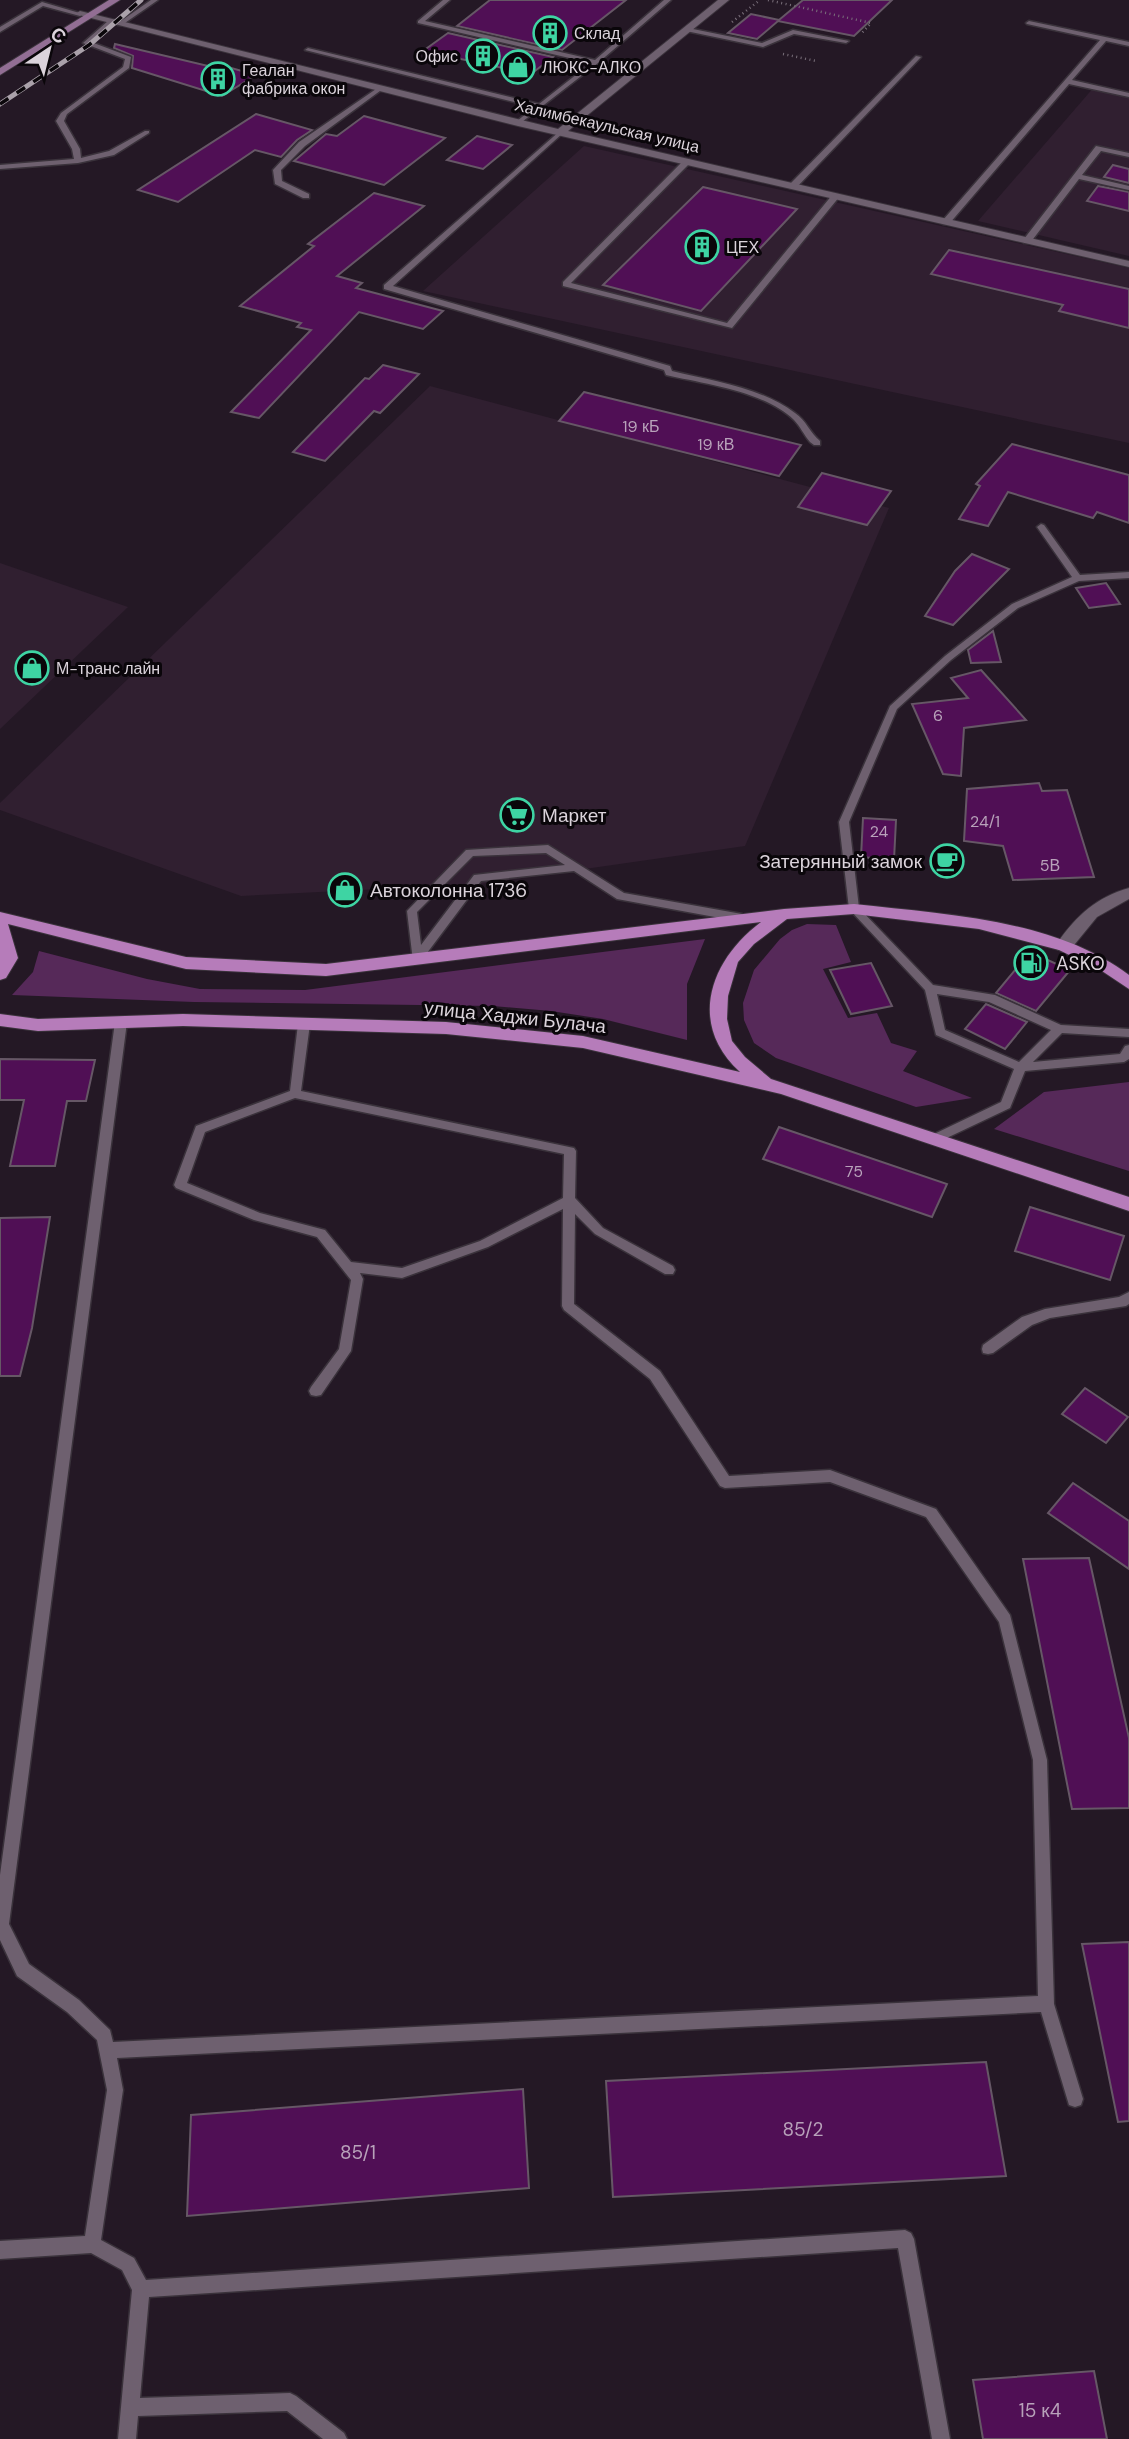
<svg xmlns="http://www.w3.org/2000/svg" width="1129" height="2439" viewBox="0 0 1129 2439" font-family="'DM Sans',sans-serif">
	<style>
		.built { fill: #301f30 }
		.green { fill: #562959 }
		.building { fill: #500f55; stroke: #665766; stroke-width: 2 }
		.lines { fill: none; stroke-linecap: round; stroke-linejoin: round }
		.service-casing { stroke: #3a323b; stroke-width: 3 }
		.minor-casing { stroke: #3a323b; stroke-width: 2 }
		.secondary-casing { stroke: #3a323b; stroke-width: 2 }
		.primary-casing { stroke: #3a323b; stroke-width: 2 }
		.path { stroke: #7a707b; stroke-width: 2.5; stroke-dasharray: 1 3.5; stroke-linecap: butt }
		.service { fill: #6e606f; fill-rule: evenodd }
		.minor { fill: #6e606f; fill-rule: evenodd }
		.secondary { fill: #926e94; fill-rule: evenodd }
		.primary { fill: #b67cba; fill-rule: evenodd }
		.rail-casing { stroke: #aaa1aa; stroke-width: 5 }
		.rail { stroke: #0a060a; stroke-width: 3.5; stroke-dasharray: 10; stroke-linecap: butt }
		.labels { text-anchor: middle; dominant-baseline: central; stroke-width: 6; stroke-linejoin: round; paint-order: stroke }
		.far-poi-label { font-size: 16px; fill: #dbd3db; stroke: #0a060a; text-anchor: start }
		.far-street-label { font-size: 16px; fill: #dbd3db; stroke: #0a060a }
		.number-label { font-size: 16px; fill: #b8a2ba }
		.poi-label { font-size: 19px; fill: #dbd3db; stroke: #0a060a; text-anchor: start }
		.street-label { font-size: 19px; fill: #dbd3db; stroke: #0a060a }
		.near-number-label { font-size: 19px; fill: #b8a2ba }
	</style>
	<rect width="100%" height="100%" fill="#241825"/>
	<g class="built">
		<path d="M1095 86 1129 93V256L978 221Z"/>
		<path d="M584 146 1129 268V443L423 291Z"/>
		<path d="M430 386 889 508 745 846 480 884 241 896 0 810V803Z"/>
		<path d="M0 563 128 607 0 729Z"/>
	</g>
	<g class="green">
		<path d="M807 924 836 925 851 962 823 969 848 1018 877 1013 891 1043 917 1051 903 1071 972 1098 916 1107 776 1058 754 1043 744 1020 743 1003 754 970 780 939 792 930Z"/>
		<path d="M705 939 687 984V1040L603 1019 551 1011 493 1006 194 1002 12 995 33 972 39 951 147 979 200 989 305 990Z"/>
		<path d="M1129 1082V1171L994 1129 1044 1092Z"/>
	</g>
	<g class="building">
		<path d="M490 0H626L562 50 457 26Z"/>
		<path d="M803 0H892L854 36 778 21 757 39 728 33 751 14 779 20Z"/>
		<path d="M448 33 553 57 531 74 423 51Z"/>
		<path d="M115 44 208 66 214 63 256 75 222 96 132 68 133 56 114 48Z"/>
		<path d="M256 114 312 130 297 140 281 157 255 150 178 202 138 190Z"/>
		<path d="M364 116 445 138 384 185 294 161 326 134 337 136Z"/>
		<path d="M477 136 512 145 483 169 447 160Z"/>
		<path d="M1113 165 1129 169V183L1104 177Z"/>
		<path d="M1098 186 1129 192V211L1087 201Z"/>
		<path d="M703 187 797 209 701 311 603 285Z"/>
		<path d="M374 193 424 206 337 276 362 283 356 288 443 311 423 329 359 312 259 418 231 412 311 330 297 327 301 323 240 306 314 246 308 244Z"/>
		<path d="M949 250 1129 289V328L1059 311 1063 305 931 274Z"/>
		<path d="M383 365 419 374 380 413 374 411 325 461 293 452 365 378 369 379Z"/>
		<path d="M584 392 801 445 779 476 559 421Z"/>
		<path d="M1012 444 1129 475V523L1097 512 1093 518 1008 492 988 526 959 519 980 486 976 484Z"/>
		<path d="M822 473 891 491 867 525 798 507Z"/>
		<path d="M972 554 1009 569 953 625 925 616 955 571Z"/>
		<path d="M1106 583 1120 604 1089 608 1076 588Z"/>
		<path d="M993 631 1001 662 971 663 968 650Z"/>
		<path d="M981 670 1026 720 964 728 961 776 943 774 912 704 968 698 951 678Z"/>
		<path d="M1039 783 1042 791 1067 790 1094 877 1013 880 1003 846 964 841 967 789Z"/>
		<path d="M863 818 896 820 894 860 861 857Z"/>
		<path d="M1030 952 1070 970 1036 1011 996 993Z"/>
		<path d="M871 963 892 1006 851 1014 830 970Z"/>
		<path d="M986 1004 1027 1022 1005 1049 965 1029Z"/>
		<path d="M0 1059 95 1060 86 1101H67L55 1166H10L24 1100H0Z"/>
		<path d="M779 1127 947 1184 932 1217 763 1159Z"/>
		<path d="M1030 1207 1124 1236 1110 1280 1015 1251Z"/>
		<path d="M50 1217 32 1328 20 1376H0V1218Z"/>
		<path d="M1085 1388 1128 1417 1106 1443 1062 1414Z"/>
		<path d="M1073 1483 1129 1521V1569L1048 1513Z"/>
		<path d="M1089 1558 1129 1738V1808L1072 1809 1023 1559Z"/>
		<path d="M1129 1942V2121L1118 2122 1082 1944Z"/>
		<path d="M986 2062 1006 2176 613 2197 606 2081Z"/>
		<path d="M523 2089 529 2188 187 2216 191 2115Z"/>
		<path d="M1094 2371 1107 2439H983L973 2380Z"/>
	</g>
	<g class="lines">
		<defs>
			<g id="service">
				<path d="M151 0H158L122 25H118V23Z"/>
				<path d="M443 0H450L425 21 595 60 664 0H671L598 63 518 125 516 124V122L534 107 305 50 308 48 539 104 591 63 418 23V21Z"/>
				<path d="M42 2 83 14 80 16 43 6 0 32V27Z"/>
				<path d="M108 21 113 22 91 42 131 57 129 68 67 114 64 121 80 149 81 158 109 151 145 131H149V133L114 155 78 163 0 169V165L74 159 72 149 56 121 61 113 123 67 125 59 83 43Z"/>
				<path d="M1029 21 1129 42V46L1106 41 1072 80 1129 93V97L1069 84 949 224H943V220L1100 40 1027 24 1026 23Z"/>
				<path d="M688 28 762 43 793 30 849 41 846 43 794 34 763 47 686 31 685 30Z"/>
				<path d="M916 56 921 57 796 188H790V184Z"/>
				<path d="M379 87 384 88 305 146 281 170 282 181 309 194V198H303L275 184 273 170 299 142Z"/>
				<path d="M561 130 563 131V133L393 286 670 366 672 371C713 381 760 387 795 413 806 420 810 433 820 441V445H814L810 442C804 435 800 426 794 420 764 391 705 384 666 375L664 370 384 289V285Z"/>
				<path d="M1096 146 1129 153V157L1101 151 1082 175 1129 186V190L1079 179 1030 243H1024V239Z"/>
				<path d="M685 159 692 161 571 283 727 323 833 194 840 196 732 328 563 286V282Z"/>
				<path d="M1041 524 1044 525 1080 575 1129 572V578L1079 581 1018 608 951 660 897 709 849 822 859 908 933 985 995 995 1061 1025 1129 1029V1037L1062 1033 1033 1062 1120 1054 1125 1046 1129 1045V1059L1124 1062 1025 1071 1010 1108 934 1144 928 1139 930 1136 1001 1102 1014 1069 936 1035 925 990 849 909 839 822 890 706 945 656 1012 604 1072 577 1037 527ZM937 994 989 1002 1051 1030 1019 1062 945 1030Z"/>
				<path d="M548 845 624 893 742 914 747 918 742 922 617 899 574 871 481 881 421 961H413L407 911 466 850ZM546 853 565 865 474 875 421 945 417 912 473 856Z"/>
				<path d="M121 1018 127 1022 9 1924 29 1964 79 2000 110 2030 113 2042 1038 1996 1033 1760 999 1622 926 1517 830 1482 725 1488 720 1486 650 1379 564 1310 562 1306 563 1209 488 1247 402 1278 360 1273 363 1279 351 1351 321 1395 316 1396 311 1395 309 1391 311 1387 339 1349 351 1280 317 1237 254 1220 176 1188 174 1185 196 1126 290 1091 298 1024 304 1020 310 1024 301 1091 574 1148 576 1151 575 1198 603 1228 673 1266 675 1270 673 1274H665L595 1234 575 1214 574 1304 660 1371 729 1476 830 1470 936 1509 1010 1615 1047 1760 1054 2004 1083 2099 1081 2105 1075 2107 1069 2105 1041 2012 117 2058 123 2090 101 2240 134 2258 146 2280 905 2230 911 2233 914 2239 950 2439H932L898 2248 149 2297 140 2398 290 2393 296 2396 344 2433 347 2439H323L287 2411 138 2416 136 2439H118L132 2290 122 2270 91 2253 0 2259V2241L85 2236 107 2090 97 2040 67 2012 17 1976 0 1940V1875L115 1022ZM295 1098 564 1154 563 1198 480 1241 402 1268 351 1262 325 1230 260 1213 187 1183 205 1132Z"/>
				<path d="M1129 1292V1304L1126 1306 1050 1318 1032 1325 993 1353 988 1354 983 1353 982 1349 983 1345 1022 1317 1045 1309 1119 1297Z"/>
			</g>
			<g id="minor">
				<path d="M718 0H729L568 131 1129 261V267L518 126 75 14 80 11 558 129Z"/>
				<path d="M1129 888V899L1097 917 1070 950H1058L1056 946 1058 942C1077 915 1097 897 1129 888Z"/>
			</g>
			<path id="secondary" d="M109 0H120L0 75V68Z"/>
			<path id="primary" d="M854 904C943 914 1055 919 1129 975V989L1102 971 1059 950 979 929 854 914 787 919 754 944 738 962 728 996 727 1019 732 1041 745 1057 771 1079 1129 1197V1211L781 1094 583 1048 446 1034 183 1026 38 1031 0 1026V1014L38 1019 183 1014 446 1022 583 1036 740 1072C687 1024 710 960 761 922L326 976 186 969 8 924 18 958 6 978 0 980V912L186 957 326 964 784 909Z"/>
		</defs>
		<use href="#service" class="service-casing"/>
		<use href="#minor" class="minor-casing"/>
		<use href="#secondary" class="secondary-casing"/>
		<use href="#primary" class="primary-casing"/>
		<g class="path">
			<path d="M768 0 871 23 861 34"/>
			<path d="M732 22 760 0"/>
			<path d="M783 54 816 61"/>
		</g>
		<use href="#service" class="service"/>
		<use href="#minor" class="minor"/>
		<use href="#secondary" class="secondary"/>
		<use href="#primary" class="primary"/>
		<defs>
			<path id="rail" d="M0 104 89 45 141 0"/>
		</defs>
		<use href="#rail" class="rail-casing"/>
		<use href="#rail" class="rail"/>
	</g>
	<defs>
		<symbol id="building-ring" viewBox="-11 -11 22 22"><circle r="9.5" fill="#0a060a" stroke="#3ed4a3" stroke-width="1.5"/><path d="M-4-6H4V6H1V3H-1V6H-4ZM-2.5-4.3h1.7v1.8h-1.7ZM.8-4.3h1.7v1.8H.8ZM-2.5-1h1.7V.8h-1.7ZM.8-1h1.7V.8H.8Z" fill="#3ed4a3"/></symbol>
		<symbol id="shop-ring" viewBox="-11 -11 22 22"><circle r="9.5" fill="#0a060a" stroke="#3ed4a3" stroke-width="1.5"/><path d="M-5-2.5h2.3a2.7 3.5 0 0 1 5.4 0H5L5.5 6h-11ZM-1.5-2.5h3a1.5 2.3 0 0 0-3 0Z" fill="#3ed4a3"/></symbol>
		<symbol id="supermarket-ring" viewBox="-11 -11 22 22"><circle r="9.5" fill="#0a060a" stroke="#3ed4a3" stroke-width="1.5"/><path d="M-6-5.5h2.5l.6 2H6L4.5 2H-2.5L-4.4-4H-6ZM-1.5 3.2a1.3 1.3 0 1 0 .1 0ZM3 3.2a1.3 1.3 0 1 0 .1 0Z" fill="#3ed4a3"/></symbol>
		<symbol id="cafe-ring" viewBox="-11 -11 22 22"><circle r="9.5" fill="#0a060a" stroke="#3ed4a3" stroke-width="1.5"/><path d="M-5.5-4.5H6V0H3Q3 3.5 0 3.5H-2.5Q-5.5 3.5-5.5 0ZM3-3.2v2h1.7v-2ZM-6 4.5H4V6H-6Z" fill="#3ed4a3"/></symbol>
		<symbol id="fuel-ring" viewBox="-11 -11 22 22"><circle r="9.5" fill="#0a060a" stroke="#3ed4a3" stroke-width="1.5"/><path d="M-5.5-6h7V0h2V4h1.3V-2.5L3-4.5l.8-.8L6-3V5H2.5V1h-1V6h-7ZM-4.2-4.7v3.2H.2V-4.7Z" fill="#3ed4a3"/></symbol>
	</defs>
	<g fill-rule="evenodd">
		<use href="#building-ring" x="531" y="14" width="38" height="38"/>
		<use href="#building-ring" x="464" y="37" width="38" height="38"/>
		<use href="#shop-ring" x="499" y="48" width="38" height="38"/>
		<use href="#building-ring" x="199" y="60" width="38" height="38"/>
		<use href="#building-ring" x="683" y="228" width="38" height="38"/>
		<use href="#shop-ring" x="13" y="649" width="38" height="38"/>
		<use href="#supermarket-ring" x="498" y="796" width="38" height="38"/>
		<use href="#cafe-ring" x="928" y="842" width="38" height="38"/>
		<use href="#shop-ring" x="326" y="871" width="38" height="38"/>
		<use href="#fuel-ring" x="1012" y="944" width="38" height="38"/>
	</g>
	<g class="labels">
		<g class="far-poi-label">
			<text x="574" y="33">Склад</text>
			<text x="458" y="56" text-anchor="end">Офис</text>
			<text x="542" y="67">ЛЮКС-АЛКО</text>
			<text x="242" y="70">Геалан<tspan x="242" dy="18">фабрика окон</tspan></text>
			<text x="726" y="247">ЦЕХ</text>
			<text x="56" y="668">М-транс лайн</text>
		</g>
		<g class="far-street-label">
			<text transform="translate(607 126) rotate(13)">Халимбекаульская улица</text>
		</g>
		<g class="number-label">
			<text x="641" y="426">19 кБ</text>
			<text x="716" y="444">19 кВ</text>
			<text x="938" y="715">6</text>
			<text x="985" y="821">24/1</text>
			<text x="879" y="831">24</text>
			<text x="1050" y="865">5В</text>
			<text x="854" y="1171">75</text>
		</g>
		<g class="poi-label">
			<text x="542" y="815">Маркет</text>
			<text x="922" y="861" text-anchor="end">Затерянный замок</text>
			<text x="370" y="890">Автоколонна 1736</text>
			<text x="1056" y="963">ASKO</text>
		</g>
		<g class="street-label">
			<text transform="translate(515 1017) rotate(6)">улица Хаджи Булача</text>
		</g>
		<g class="near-number-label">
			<text x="803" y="2129">85/2</text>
			<text x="358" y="2152">85/1</text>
			<text x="1040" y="2410">15 к4</text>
		</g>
	</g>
	<g transform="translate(49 49) rotate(35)" stroke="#0a060a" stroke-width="5" paint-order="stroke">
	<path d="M0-5L12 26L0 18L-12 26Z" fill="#dbd3db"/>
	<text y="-10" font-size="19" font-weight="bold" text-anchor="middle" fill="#dbd3db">С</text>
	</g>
</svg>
